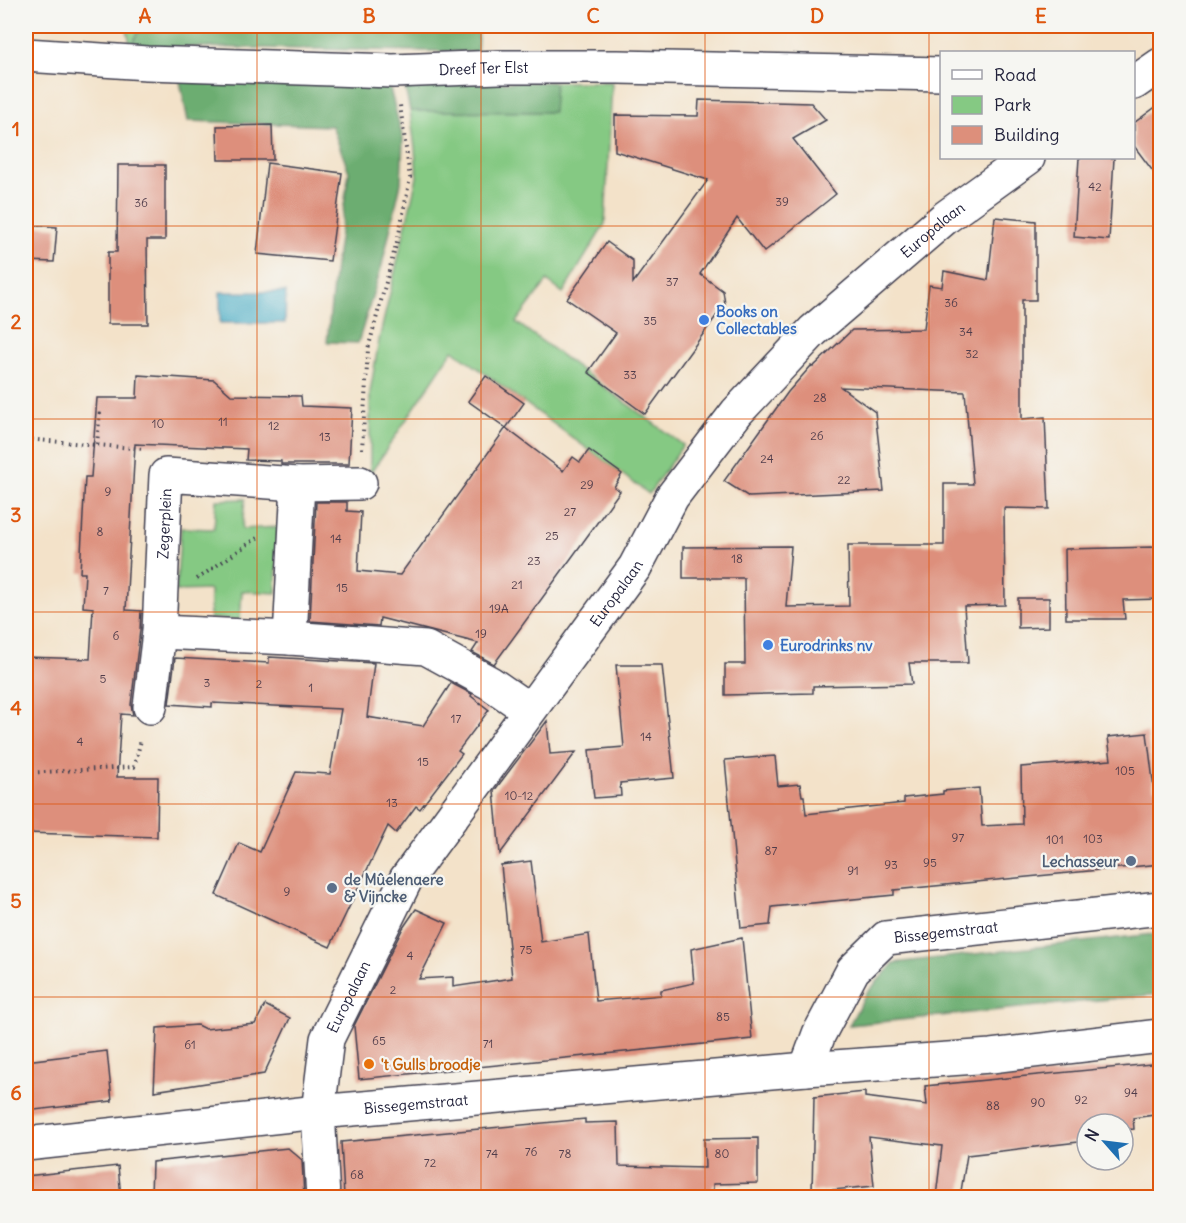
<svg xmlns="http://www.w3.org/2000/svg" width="1186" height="1223" viewBox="0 0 1186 1223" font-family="Delius,sans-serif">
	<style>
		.green { fill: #85c983; stroke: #54765f; stroke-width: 1.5 }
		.forest { fill: #6cad71; stroke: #476856; stroke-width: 1.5 }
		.water { fill: #42a9c2; stroke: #32667e; stroke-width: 1.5 }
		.building { fill: #dd8f7b }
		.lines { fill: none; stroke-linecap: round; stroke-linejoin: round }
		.minor-casing { stroke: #413f50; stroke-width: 36 }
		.path { stroke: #413f50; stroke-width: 4; stroke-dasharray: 1.5 4.5; stroke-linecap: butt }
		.minor { stroke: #fff; stroke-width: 33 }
		.grid { fill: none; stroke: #de560e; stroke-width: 1.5; stroke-opacity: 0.55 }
		.shop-dot { fill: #3f7fe0; stroke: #f6f6f2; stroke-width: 2 }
		.service-dot { fill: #5c6f8a; stroke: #f6f6f2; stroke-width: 2 }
		.food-dot { fill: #e8710a; stroke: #f6f6f2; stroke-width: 2 }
		.labels { text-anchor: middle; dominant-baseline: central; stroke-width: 4.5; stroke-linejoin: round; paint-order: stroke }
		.number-label { font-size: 12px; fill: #513d4b }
		.street-label { font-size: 15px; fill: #22223b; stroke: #f6f6f2 }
		.shop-label { font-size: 15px; font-weight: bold; fill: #366cbe; stroke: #f6f6f2; text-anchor: start }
		.service-label { font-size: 15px; font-weight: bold; fill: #4e5e75; stroke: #f6f6f2; text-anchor: end }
		.food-label { font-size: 15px; font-weight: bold; fill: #c56008; stroke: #f6f6f2; text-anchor: start }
		.neatline { fill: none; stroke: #de560e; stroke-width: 2 }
		.grid-label { font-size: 20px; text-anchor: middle; font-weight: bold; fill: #de560e }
	</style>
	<rect width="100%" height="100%" fill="#f6f6f2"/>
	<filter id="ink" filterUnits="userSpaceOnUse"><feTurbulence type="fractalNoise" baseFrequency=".0167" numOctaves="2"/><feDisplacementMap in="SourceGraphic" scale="12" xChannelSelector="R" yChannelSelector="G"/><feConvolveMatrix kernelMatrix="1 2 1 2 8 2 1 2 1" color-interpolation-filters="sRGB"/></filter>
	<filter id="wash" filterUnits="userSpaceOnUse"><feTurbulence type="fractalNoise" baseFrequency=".008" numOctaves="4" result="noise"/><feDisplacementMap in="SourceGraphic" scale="24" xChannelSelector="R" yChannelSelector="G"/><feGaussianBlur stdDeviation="1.35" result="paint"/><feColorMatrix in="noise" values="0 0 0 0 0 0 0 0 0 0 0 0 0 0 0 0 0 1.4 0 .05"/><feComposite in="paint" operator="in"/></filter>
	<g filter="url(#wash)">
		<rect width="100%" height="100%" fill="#f3e2c9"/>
		<g class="green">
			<path d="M126 26H141L131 46Z"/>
			<path d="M555 82H612L605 224 563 293 547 281 516 322 683 445 649 494 453 350 370 474V392L379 340 417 177 415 148 410 111 552 112Z"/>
			<path d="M245 499 242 529 278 527 276 593 242 591 240 620 210 619V590L176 591 181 528 214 529 216 500Z"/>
		</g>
		<g class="forest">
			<path d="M141 26H479L477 52 131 46Z"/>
			<path d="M179 76 388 81 403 139 401 183 382 265 358 343 327 342 335 266 349 172 332 126 188 121Z"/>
			<path d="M555 82 553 112 410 111 404 83Z"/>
			<path d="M1154 934 1160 935V994L849 1025 866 994 894 963Z"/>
		</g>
		<path class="water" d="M220 292H286L285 323H220Z"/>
		<g id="blocks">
			<g class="building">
				<path d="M699 100 811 103 826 120 793 139 836 194 764 252 737 218 700 274 723 291 725 304 645 414 588 372 616 333 567 299 607 242 633 261V283L708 180 615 151V115L698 116Z"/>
				<path d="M1161 103V182L1134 146V123Z"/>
				<path d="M272 125 273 160H218L217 126Z"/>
				<path d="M1079 158H1114L1109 240 1074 237Z"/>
				<path d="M267 163 342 173 330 261 257 254Z"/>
				<path d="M118 165H165V240H147L148 324H108V252H117Z"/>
				<path d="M995 217 1036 221V300H1022V419L1045 417 1049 509 1004 508 1005 605 964 606 968 663H909L912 684 813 686V693L725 695V664H745L744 578H683V547L791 546 786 607 849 606 848 545H944V484H973L965 392 841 387 875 412 884 491 749 497 724 481 788 392 811 366 813 367 852 330 924 329 929 285 942 287 944 271 988 280Z"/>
				<path d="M26 225 57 227 54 262 26 261Z"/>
				<path d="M138 375 214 380 231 395 301 396 302 406 352 408 349 464H281V461L246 460 247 449 135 444 126 610 141 611 140 630 131 705 133 715 121 714 117 777H158L157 837 26 833V657L90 659 93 608 83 607 85 573H80L85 477H91L97 398H137Z"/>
				<path d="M486 376 524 403 506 428 563 471 573 457 580 462 589 450 622 474 614 487 620 491 602 516 494 664 472 652 478 643 380 618 379 626 310 621 316 502H347V511L361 512 358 571 400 575 506 428 468 401Z"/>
				<path d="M1155 547 1156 562H1161V599L1123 600 1125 619H1066L1065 549Z"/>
				<path d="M1018 598H1049V627L1018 628Z"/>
				<path d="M269 657 374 663 367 717 423 726 451 683 472 694 471 696 489 710 458 751 462 754 420 809 416 806 396 833 388 826 330 947 216 895 239 843 260 852 296 772 330 774 341 709 212 703V707L169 704 175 658 269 663Z"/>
				<path d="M616 665H662L674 778 620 783 621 796 594 798 589 750 624 747Z"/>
				<path d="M547 721 550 754 576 752 500 854 494 791Z"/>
				<path d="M1147 733 1154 789 1161 788V864L894 890V895L772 907 770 925 741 928 725 760 775 756 778 786 800 784 802 796H804L806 814 904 803V798L943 794V791L979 788 982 826 1022 824 1021 767 1111 760 1108 737Z"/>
				<path d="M531 861 541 942 589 934 596 1001 661 995V990L694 983 691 949 742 938 752 1039 359 1079 354 1026 403 928 416 909 447 923 419 979 453 977V987L512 978 501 865Z"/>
				<path d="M265 1005 290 1018 264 1074 154 1091 157 1028 197 1025 205 1029 255 1024Z"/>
				<path d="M107 1051 112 1101 26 1111V1061Z"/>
				<path d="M1161 1063V1114L1133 1118 1134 1129 1123 1130V1124H1087V1141L967 1155 960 1197H936L942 1146 869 1137 874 1186 812 1192 814 1097 865 1092V1097L927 1105 925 1086Z"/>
				<path d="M585 1119V1123L618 1122 619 1166 705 1168 704 1139 758 1138V1183L713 1184V1197H342V1194L344 1196 341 1142Z"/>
				<path d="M288 1148 302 1160 304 1197H151L152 1162Z"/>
				<path d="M118 1166 121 1197H26V1176Z"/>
			</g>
		</g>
	</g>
	<g filter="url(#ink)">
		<use href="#blocks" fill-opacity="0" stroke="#413f50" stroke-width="1.5"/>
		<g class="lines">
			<defs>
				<g id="minor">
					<path id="s1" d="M26 55 147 63 393 71 500 67H618L942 74"/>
					<path d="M1134 83 1160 65"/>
					<path d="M159 632 290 638 426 648 490 683 529 710"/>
					<path d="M290 638 298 484"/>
					<path id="s2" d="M150 707 159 632 166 475 298 484 360 483"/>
					<path id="s3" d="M806 1069 819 1034 853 970 886 938 1160 908"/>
					<path id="s4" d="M26 1144 318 1112 806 1069 991 1056 1160 1036"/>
					<path id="s5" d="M323 1198 318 1112 327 1039 406 879 635 567 672 497 737 412 813 331 946 217 1028 158"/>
				</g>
			</defs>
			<use href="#minor" class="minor-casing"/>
			<g class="path">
				<path d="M26 439 144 449"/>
				<path d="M97 444 100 411"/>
				<path d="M362 449 368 349 399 234 410 178 400 105"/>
				<path d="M197 579 260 536"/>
				<path d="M26 773 134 767 141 740"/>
			</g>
			<use href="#minor" class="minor"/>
		</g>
	</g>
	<path class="grid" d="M257 26V1198M481 26V1198M705 26V1198M929 26V1198M26 226H1160M26 419H1160M26 612H1160M26 804H1160M26 997H1160"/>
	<g class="shop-dot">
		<circle cx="704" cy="320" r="6"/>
		<circle cx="768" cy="645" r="6"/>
	</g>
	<g class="service-dot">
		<circle cx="1131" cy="861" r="6"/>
		<circle cx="332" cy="888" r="6"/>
	</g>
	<circle class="food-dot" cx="369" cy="1064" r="6"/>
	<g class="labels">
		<g class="number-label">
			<text x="1095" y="186">42</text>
			<text x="782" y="201">39</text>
			<text x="141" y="202">36</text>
			<text x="672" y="281">37</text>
			<text x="951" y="302">36</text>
			<text x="650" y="320">35</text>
			<text x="966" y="331">34</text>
			<text x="972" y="353">32</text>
			<text x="630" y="374">33</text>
			<text x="820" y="397">28</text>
			<text x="223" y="421">11</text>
			<text x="158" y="423">10</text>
			<text x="274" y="425">12</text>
			<text x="817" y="435">26</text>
			<text x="325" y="436">13</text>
			<text x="767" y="458">24</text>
			<text x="844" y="479">22</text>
			<text x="587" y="484">29</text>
			<text x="108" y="491">9</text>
			<text x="570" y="511">27</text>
			<text x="100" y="531">8</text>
			<text x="552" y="535">25</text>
			<text x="336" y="538">14</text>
			<text x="737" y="558">18</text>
			<text x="534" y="560">23</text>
			<text x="517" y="584">21</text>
			<text x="342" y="587">15</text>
			<text x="106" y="590">7</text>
			<text x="499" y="608">19A</text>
			<text x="481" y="633">19</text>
			<text x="116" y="635">6</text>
			<text x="103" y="678">5</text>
			<text x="207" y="682">3</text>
			<text x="259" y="683">2</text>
			<text x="311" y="687">1</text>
			<text x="456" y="718">17</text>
			<text x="646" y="736">14</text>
			<text x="80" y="741">4</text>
			<text x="423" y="761">15</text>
			<text x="1125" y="770">105</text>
			<text x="519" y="795">10-12</text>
			<text x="392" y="802">13</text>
			<text x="958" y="837">97</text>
			<text x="1093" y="838">103</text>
			<text x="1055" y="839">101</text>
			<text x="771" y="850">87</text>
			<text x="930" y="862">95</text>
			<text x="891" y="864">93</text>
			<text x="853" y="870">91</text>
			<text x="287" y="891">9</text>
			<text x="526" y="949">75</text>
			<text x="410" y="955">4</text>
			<text x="393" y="989">2</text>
			<text x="723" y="1016">85</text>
			<text x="379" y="1040">65</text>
			<text x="488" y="1043">71</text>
			<text x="190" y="1044">61</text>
			<text x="1131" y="1092">94</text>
			<text x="1081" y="1099">92</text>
			<text x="1038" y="1102">90</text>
			<text x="993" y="1105">88</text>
			<text x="531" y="1151">76</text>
			<text x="492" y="1153">74</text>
			<text x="565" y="1153">78</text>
			<text x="722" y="1153">80</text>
			<text x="430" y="1162">72</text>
			<text x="357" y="1174">68</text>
		</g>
		<g class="street-label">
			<text stroke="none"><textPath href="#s1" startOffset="458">Dreef Ter Elst</textPath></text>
			<text stroke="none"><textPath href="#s5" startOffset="1179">Europalaan</textPath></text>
			<text stroke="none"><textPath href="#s2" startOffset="184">Zegerplein</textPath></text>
			<text stroke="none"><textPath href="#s5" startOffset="693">Europalaan</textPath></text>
			<text stroke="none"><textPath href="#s3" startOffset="216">Bissegemstraat</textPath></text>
			<text stroke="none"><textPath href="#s5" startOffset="207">Europalaan</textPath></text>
			<text stroke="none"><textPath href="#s4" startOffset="392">Bissegemstraat</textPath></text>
		</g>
		<g class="shop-label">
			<text x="716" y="311">Books on<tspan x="716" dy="17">Collectables</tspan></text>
			<text x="780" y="645">Eurodrinks nv</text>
		</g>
		<g class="service-label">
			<text x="1119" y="861">Lechasseur</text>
			<text x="344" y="879" text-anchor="start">de Mûelenaere<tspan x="344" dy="17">&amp; Vijncke</tspan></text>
		</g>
		<g class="food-label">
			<text x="381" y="1064">'t Gulls broodje</text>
		</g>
	</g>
	<rect width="1186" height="1223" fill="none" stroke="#f6f6f2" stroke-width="66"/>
	<rect x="940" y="51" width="195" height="108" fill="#f6f6f2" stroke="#a1a1a9" stroke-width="1.5"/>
	<rect x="952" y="70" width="30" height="9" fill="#ffffff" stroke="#a1a1a9" stroke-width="1.5"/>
	<text x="994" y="81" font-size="18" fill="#22223b">Road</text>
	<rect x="952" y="96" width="30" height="18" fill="#85c983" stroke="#a1a1a9" stroke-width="1.5"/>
	<text x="994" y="111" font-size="18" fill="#22223b">Park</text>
	<rect x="952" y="126" width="30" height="18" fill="#dd8f7b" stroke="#a1a1a9" stroke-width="1.5"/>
	<text x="994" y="141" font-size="18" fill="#22223b">Building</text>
	<g transform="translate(1105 1142) rotate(298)"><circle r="28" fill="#f6f6f2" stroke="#a1a1a9" stroke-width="1.5"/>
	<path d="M0-4.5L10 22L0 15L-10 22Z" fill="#1f6fb2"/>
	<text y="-9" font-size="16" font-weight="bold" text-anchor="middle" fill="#22223b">N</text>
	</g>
	<rect x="33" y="33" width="1120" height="1157" class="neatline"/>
	<g class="grid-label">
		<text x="145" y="23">A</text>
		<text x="369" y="23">B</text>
		<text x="593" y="23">C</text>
		<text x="817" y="23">D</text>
		<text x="1041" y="23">E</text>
		<text x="16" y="136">1</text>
		<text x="16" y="329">2</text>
		<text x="16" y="522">3</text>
		<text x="16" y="715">4</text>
		<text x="16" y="908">5</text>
		<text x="16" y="1100">6</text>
	</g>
</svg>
